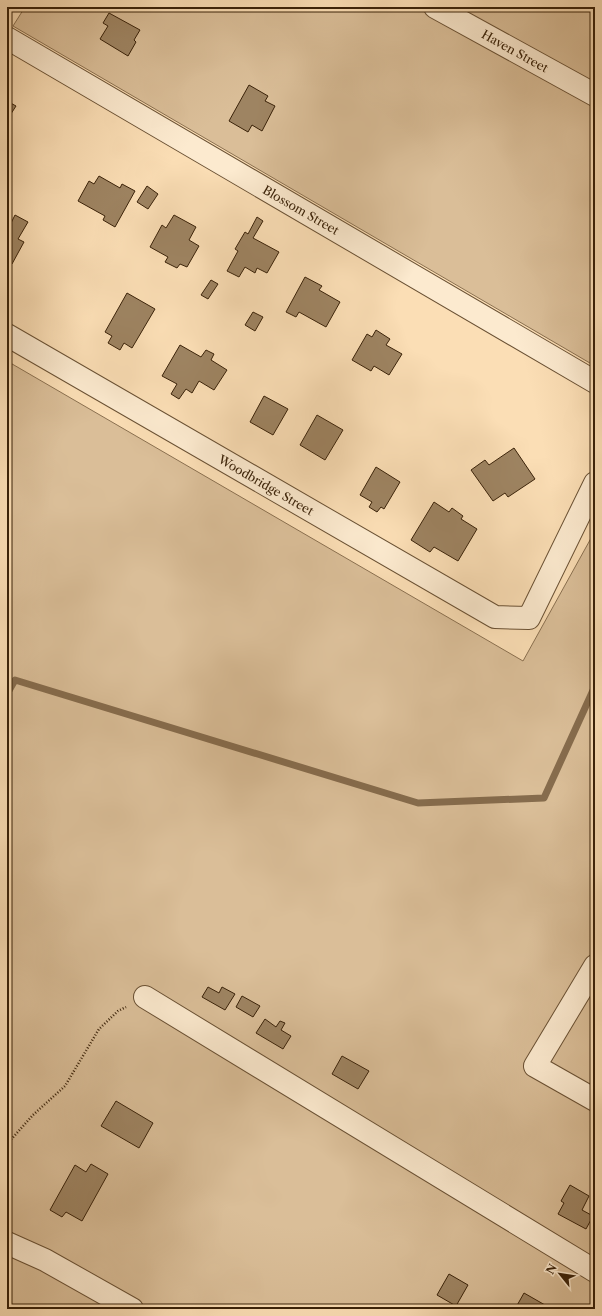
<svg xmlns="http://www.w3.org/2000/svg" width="602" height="1316" viewBox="0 0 602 1316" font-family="'Libre Caslon Text',serif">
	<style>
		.green { fill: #dabe98; stroke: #8a7050 }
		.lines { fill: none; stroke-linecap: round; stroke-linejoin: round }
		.stream { stroke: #866c4d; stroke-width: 7 }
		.building { fill: #9e8462; stroke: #3a2209 }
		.street-casing { stroke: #6a5134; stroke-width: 24 }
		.path { stroke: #3a2209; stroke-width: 2.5; stroke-dasharray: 1 2; stroke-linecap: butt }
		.street { stroke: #fceacf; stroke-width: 22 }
		.labels { text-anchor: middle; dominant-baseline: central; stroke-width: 3; stroke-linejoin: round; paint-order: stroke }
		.street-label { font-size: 12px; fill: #3a2209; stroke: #fceacf }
	</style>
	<rect width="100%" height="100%" fill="#fbdeb5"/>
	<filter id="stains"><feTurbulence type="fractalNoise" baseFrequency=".005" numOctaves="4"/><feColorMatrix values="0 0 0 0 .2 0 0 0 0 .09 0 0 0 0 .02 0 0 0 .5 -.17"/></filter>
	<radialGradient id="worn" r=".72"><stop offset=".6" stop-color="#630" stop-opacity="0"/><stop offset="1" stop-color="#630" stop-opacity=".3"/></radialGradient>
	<g class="green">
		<path d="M25 7H595V366L13 26Z"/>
		<path d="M7 361 523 661 595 531V1309H7Z"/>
	</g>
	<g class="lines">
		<path class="stream" d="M7 694 15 680 418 803 544 798 595 686"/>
	</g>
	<g class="building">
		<path d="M109 13 140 30 134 40 136 42 128 56 100 39 108 26 103 23Z"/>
		<path d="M249 85 268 96 265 101 275 106 262 131 252 125 248 132 229 121Z"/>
		<path d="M7 101 16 106 7 120Z"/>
		<path d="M99 176 120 188 122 184 135 191 115 227 103 220 105 216 78 201 89 181 94 184Z"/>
		<path d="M147 186 158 194 148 209 137 202Z"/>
		<path d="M15 215 28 222 18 239 24 242 12 264 7 261V221L11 223Z"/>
		<path d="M174 215 196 227 189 240 199 246 187 267 180 264 177 268 165 262 168 257 150 247 162 225 166 228Z"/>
		<path d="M257 217 263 221 253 238 279 252 267 273 257 268 255 273 245 267 239 277 227 271 238 251 235 249 245 232 248 234Z"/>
		<path d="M305 277 322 286 319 290 340 302 326 327 299 312 296 317 286 312Z"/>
		<path d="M211 280 218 284 208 299 201 295Z"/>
		<path d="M127 293 155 309 132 348 124 343 120 350 108 343 112 336 105 332Z"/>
		<path d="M253 312 263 317 255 331 245 325Z"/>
		<path d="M376 330 390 339 386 345 402 354 389 375 374 366 371 371 352 360 367 334 372 337Z"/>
		<path d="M180 345 201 357 206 350 214 354 211 360 227 370 214 390 199 381 192 393 186 389 179 399 171 394 177 384 162 376Z"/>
		<path d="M264 396 288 409 273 435 250 422Z"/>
		<path d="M317 415 343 430 325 460 300 445Z"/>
		<path d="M514 448 535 479 508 497 505 493 493 501 471 470 485 460 489 465Z"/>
		<path d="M376 467 400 482 384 509 381 507 377 512 369 507 372 502 360 495Z"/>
		<path d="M434 502 449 512 452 508 463 516 461 519 477 529 458 561 434 547 430 552 411 540Z"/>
		<path d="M208 987 219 993 222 987 235 994 225 1010 202 997Z"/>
		<path d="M242 996 260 1006 253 1017 236 1007Z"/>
		<path d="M265 1019 276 1027 280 1021 285 1023 281 1030 291 1036 283 1049 256 1033Z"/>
		<path d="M342 1056 369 1071 358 1089 332 1074Z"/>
		<path d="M116 1101 153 1123 139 1148 101 1126Z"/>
		<path d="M91 1164 108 1174 82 1221 66 1212 62 1217 50 1210 75 1165 86 1172Z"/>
		<path d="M570 1185 589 1196 582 1210 593 1216 586 1229 558 1214 564 1203 561 1201Z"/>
		<path d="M449 1274 468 1285 456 1306 437 1295Z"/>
		<path d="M524 1293 552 1309H515Z"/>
	</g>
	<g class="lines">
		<defs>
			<g id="street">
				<path d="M435 7 595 95"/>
				<path d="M7 38 595 382"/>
				<path d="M7 335 495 617 529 618 595 483"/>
				<path d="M595 966 535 1066 595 1100"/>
				<path d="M145 997 595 1271"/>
				<path d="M7 1243 45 1260 132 1309"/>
			</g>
		</defs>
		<use href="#street" class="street-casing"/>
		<path class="path" d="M7 1144 33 1115 65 1086 99 1029 118 1011 126 1007"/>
		<use href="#street" class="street"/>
	</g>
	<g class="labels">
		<g class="street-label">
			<text transform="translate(515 51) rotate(29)">Haven Street</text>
			<text transform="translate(301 210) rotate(30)">Blossom Street</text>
			<text transform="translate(266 485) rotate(30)">Woodbridge Street</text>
		</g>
	</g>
	<rect width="602" height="1316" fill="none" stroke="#fbdeb5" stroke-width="24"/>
	<rect x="8" y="8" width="586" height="1300" fill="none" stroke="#3a2209" stroke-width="2"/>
	<rect x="12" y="12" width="578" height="1292" fill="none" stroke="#3a2209"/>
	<g transform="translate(560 1274) rotate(300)" stroke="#fceacf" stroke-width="3" paint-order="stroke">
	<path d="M0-3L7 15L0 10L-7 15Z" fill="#3a2209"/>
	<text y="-6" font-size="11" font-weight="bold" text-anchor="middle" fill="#3a2209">N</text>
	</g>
	<rect width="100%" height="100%" filter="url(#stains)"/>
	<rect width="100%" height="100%" fill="url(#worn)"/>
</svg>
